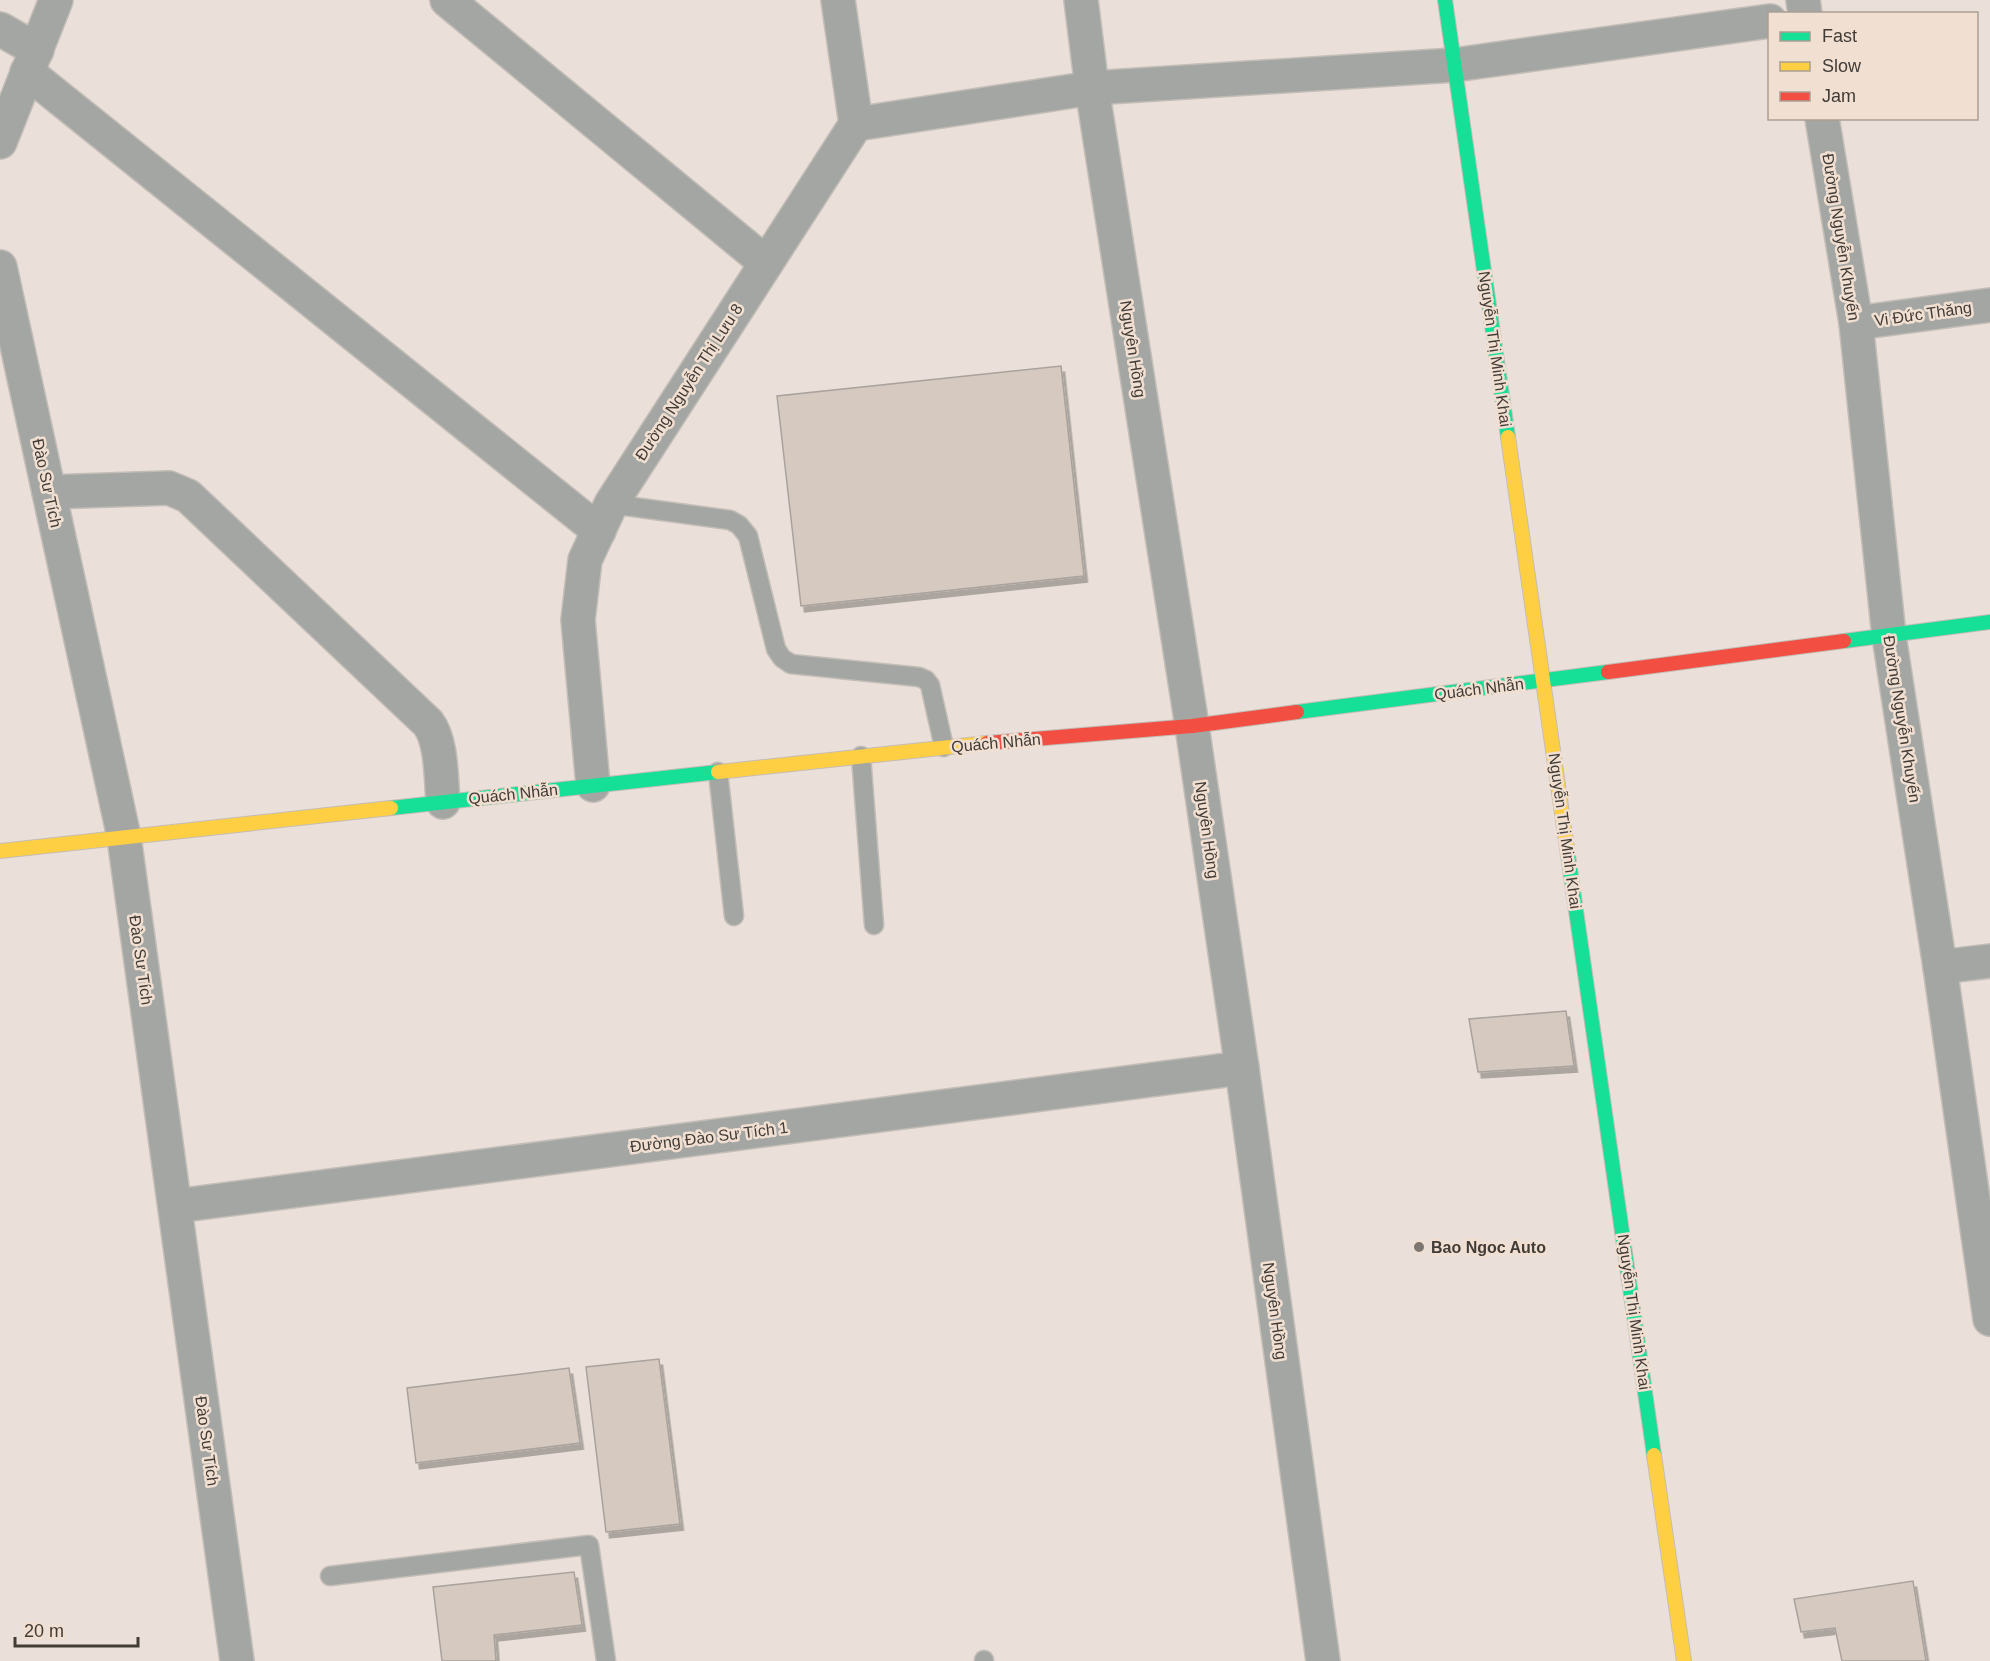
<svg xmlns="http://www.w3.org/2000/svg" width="1990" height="1661" viewBox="0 0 1990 1661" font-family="Helvetica,sans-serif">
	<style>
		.building { fill: #d5c9c0; stroke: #aaa29d; stroke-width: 1.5; filter: url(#shadow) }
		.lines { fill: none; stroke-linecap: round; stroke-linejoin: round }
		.lane-casing { stroke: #c3bdb7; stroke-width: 21 }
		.street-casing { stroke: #c3bdb7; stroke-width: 36 }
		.fast-casing { stroke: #c3bdb7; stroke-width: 16 }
		.slow-casing { stroke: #c3bdb7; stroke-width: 16 }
		.jam-casing { stroke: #c3bdb7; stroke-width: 16 }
		.lane { stroke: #a3a6a3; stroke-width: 18 }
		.street { stroke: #a3a6a3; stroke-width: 33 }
		.fast { stroke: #16e098; stroke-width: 14 }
		.slow { stroke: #ffcf43; stroke-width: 14 }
		.jam { stroke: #f24e42; stroke-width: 14 }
		.poi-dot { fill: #7d7570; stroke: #f1dfd2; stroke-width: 2 }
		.labels { text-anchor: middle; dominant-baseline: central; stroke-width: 5; stroke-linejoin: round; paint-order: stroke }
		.street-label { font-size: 16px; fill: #423c37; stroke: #f1dfd2 }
		.poi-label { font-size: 16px; font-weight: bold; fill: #423c37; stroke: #f1dfd2; text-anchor: start }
	</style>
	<defs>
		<filter id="shadow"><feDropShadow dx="3.5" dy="6" stdDeviation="0" flood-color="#0004"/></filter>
	</defs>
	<rect width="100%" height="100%" fill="#eae0d9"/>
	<g class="building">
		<path d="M1061 366 1084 576 801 606 777 396Z"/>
		<path d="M1566 1011 1574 1066 1478 1072 1469 1019Z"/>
		<path d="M659 1359 680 1524 606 1532 586 1367Z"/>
		<path d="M569 1368 580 1443 416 1463 407 1388Z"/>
		<path d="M574 1572 582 1625 494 1635 496 1661H442L433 1587Z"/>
		<path d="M1913 1581 1926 1661H1842L1835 1628 1801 1632 1794 1599Z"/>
	</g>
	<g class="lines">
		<defs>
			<g id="lane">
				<path d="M611 504 730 520 739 525 748 536 776 649 782 658 791 664 919 677 926 680 930 685 944 747"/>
				<path d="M861 756 874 925"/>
				<path d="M718 772 734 916"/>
				<path d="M330 1576 589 1545 606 1661"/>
				<path d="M984 1660V1661"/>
			</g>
			<g id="street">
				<path d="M447 0 766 263"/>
				<path d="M1081 0 1092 88 1192 726 1242 1068 1323 1661"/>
				<path d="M1803 0 1805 14"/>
				<path d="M0 29 37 50"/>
				<path d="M27 72 599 531"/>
				<path d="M1822 118 1856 323 1889 636 1940 967 1990 1319"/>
				<path d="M856 124 1092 88 1454 65 1770 21"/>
				<path d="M0 142 56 0"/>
				<path d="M0 267 124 837 237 1661"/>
				<path d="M1856 323 1990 305"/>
				<path d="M49 492 169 488 188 496 428 723C442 741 441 779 443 802"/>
				<path d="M593 785 578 620 585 560 611 504 856 124 838 0"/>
				<path d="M1940 967 1990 961"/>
				<path d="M176 1206 1242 1068"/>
			</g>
			<g id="fast">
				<path d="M1445 0 1508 437"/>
				<path d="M1844 641 1990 622"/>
				<path d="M1297 712 1608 672"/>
				<path d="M391 808 718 772"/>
				<path d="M1567 848 1654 1455"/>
			</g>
			<g id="slow">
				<path d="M1508 437 1567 848"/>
				<path d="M718 772 987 743"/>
				<path d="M0 851 391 808"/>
				<path d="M1654 1455 1684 1661"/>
			</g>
			<g id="jam">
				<path d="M1608 672 1844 641"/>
				<path d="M987 743 1192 726 1297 712"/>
			</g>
		</defs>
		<use href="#lane" class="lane-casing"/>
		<use href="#street" class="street-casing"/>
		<use href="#fast" class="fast-casing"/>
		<use href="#slow" class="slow-casing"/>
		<use href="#jam" class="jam-casing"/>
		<use href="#lane" class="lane"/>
		<use href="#street" class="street"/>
		<use href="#fast" class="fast"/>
		<use href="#slow" class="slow"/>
		<use href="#jam" class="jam"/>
	</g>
	<circle class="poi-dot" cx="1419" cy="1247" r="6"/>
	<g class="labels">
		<g class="street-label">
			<text transform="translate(1841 237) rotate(81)">Đường Nguyễn Khuyến</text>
			<text transform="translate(1923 314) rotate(-8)">Vi Đức Thăng</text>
			<text transform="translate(1133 349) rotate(81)">Nguyên Hồng</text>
			<text transform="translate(1495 349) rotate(82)">Nguyễn Thị Minh Khai</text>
			<text transform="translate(689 382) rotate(-57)">Đường Nguyễn Thị Lưu 8</text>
			<text transform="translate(47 483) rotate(78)">Đào Sư Tích</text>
			<text transform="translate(1479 689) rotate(-7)">Quách Nhẫn</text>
			<text transform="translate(1902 719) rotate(81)">Đường Nguyễn Khuyến</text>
			<text transform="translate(996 743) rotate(-5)">Quách Nhẫn</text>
			<text transform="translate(513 794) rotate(-6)">Quách Nhẫn</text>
			<text transform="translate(1207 830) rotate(82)">Nguyên Hồng</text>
			<text transform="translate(1565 831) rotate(82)">Nguyễn Thị Minh Khai</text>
			<text transform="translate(141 960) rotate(82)">Đào Sư Tích</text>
			<text transform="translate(709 1137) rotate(-7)">Đường Đào Sư Tích 1</text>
			<text transform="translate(1275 1311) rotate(82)">Nguyên Hồng</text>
			<text transform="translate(1634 1312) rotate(82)">Nguyễn Thị Minh Khai</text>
			<text transform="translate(207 1441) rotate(82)">Đào Sư Tích</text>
		</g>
		<g class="poi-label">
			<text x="1431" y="1247">Bao Ngoc Auto</text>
		</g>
	</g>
	<rect x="1768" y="12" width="210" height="108" fill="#f1dfd2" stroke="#ab9e94" stroke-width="1.5"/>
	<rect x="1780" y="32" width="30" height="9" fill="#16e098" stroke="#ab9e94" stroke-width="1.5"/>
	<text x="1822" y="42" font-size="18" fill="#423c37">Fast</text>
	<rect x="1780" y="62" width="30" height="9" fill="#ffcf43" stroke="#ab9e94" stroke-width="1.5"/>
	<text x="1822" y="72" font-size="18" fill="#423c37">Slow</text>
	<rect x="1780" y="92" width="30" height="9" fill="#f24e42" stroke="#ab9e94" stroke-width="1.5"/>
	<text x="1822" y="102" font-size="18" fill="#423c37">Jam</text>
	<path d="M15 1637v9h123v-9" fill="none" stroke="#423c37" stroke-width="3"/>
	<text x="24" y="1637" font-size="18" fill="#423c37" stroke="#f1dfd2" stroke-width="4.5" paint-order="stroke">20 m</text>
</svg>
